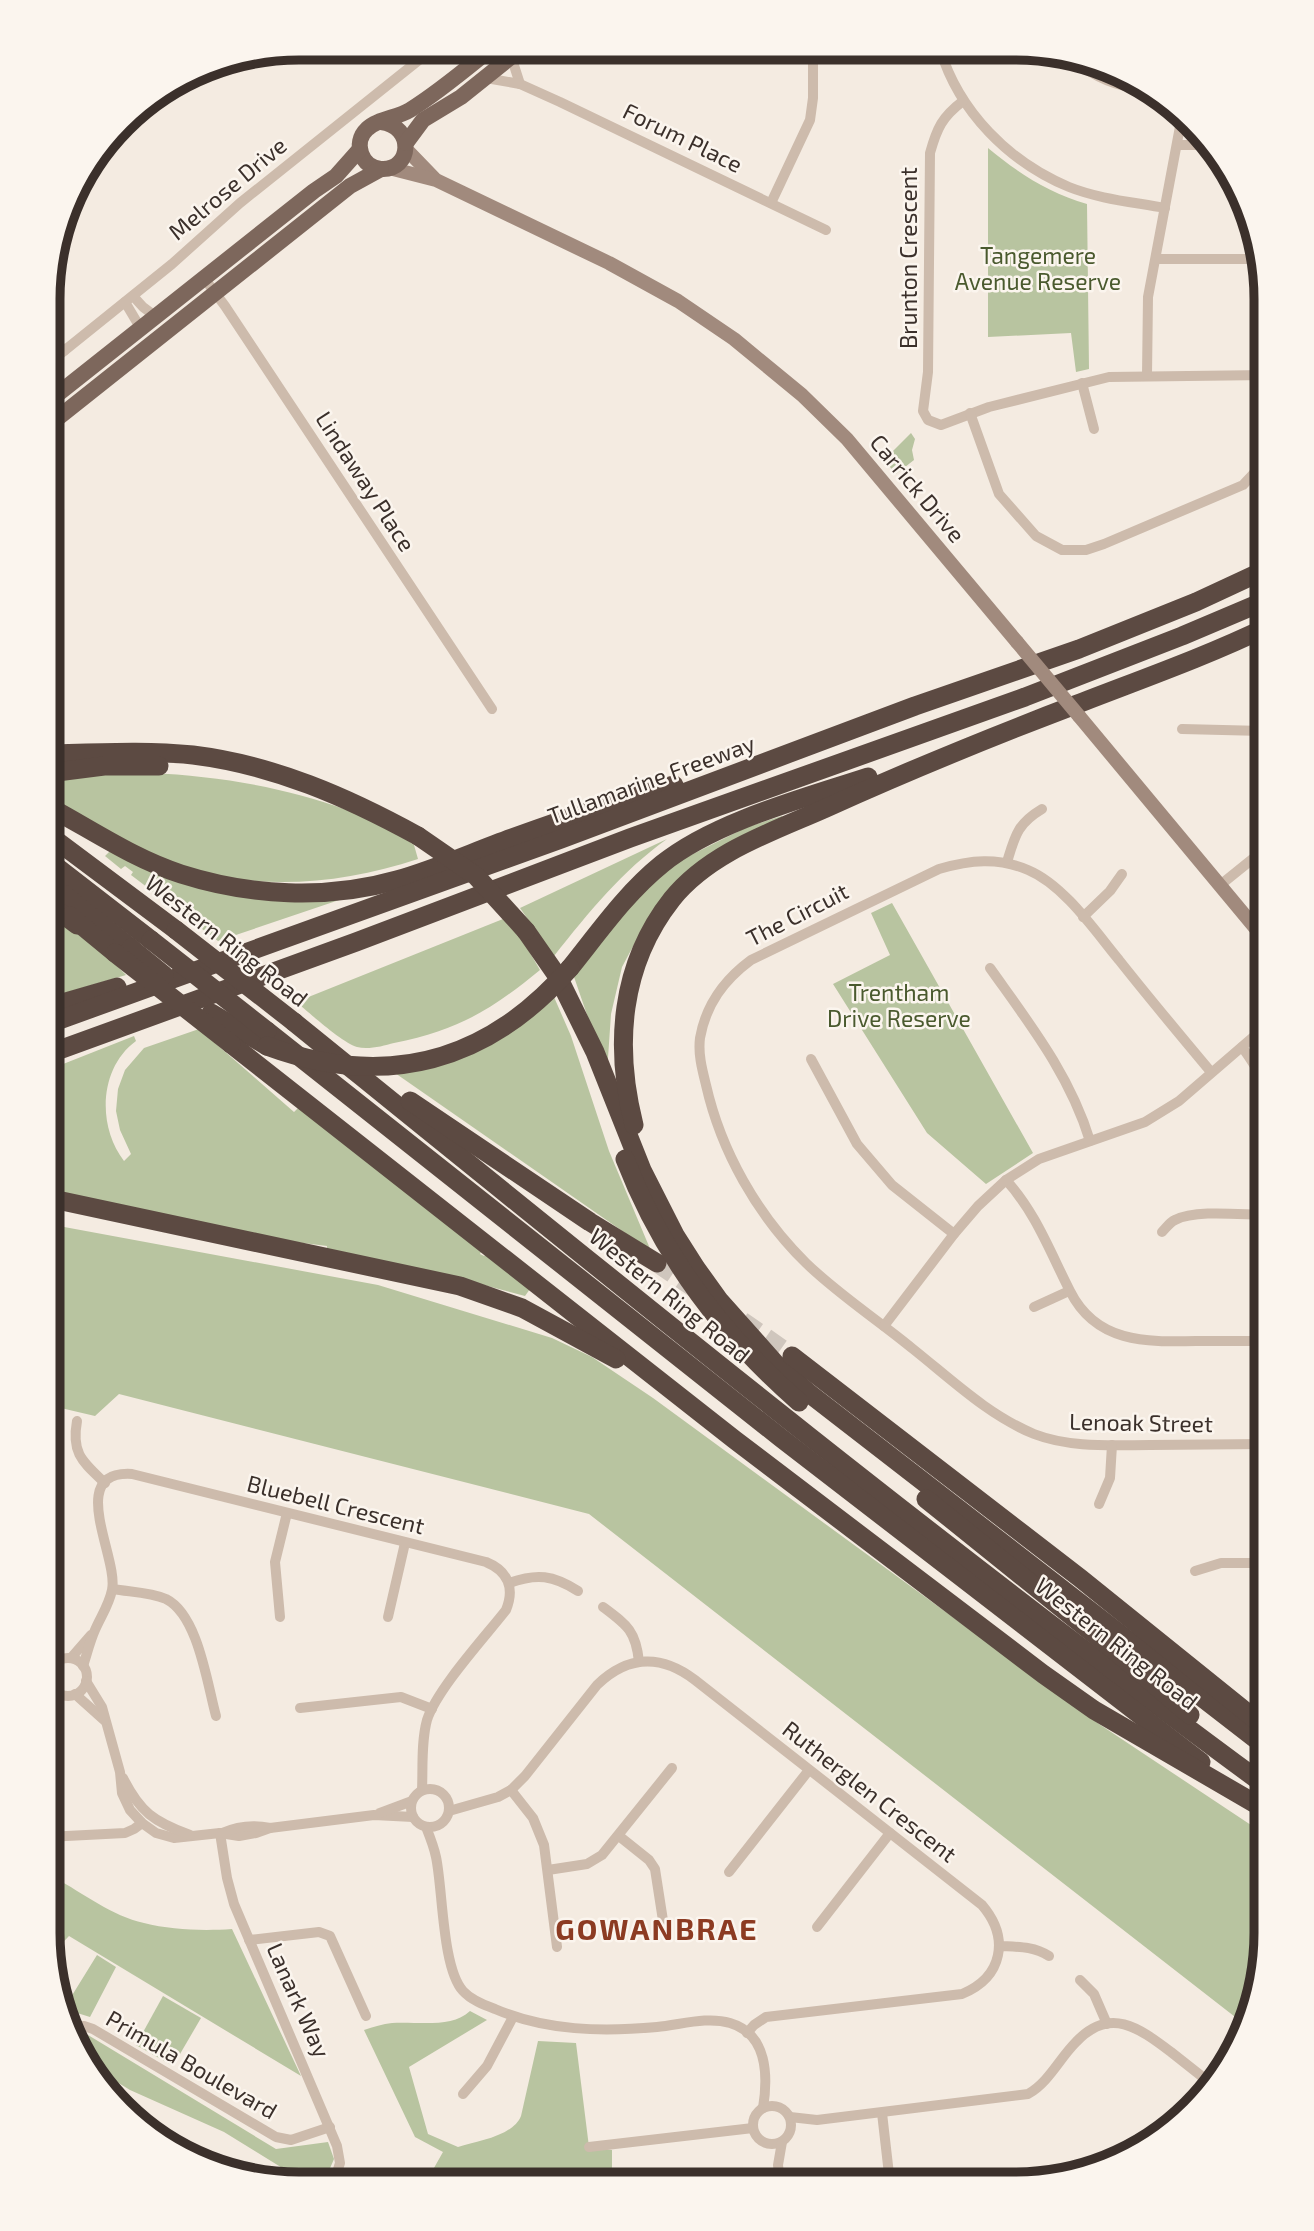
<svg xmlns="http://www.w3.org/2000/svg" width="1314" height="2231" viewBox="0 0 1314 2231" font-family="'Exo 2',sans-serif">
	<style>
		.green { fill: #b8c4a0 }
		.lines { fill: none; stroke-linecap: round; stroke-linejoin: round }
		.highway-tunnel { stroke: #cfc6bd; stroke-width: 19; stroke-dasharray: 19 10; stroke-linecap: butt }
		.street { stroke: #cdbbac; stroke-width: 10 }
		.secondary { stroke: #a18a7d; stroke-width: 14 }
		.primary { stroke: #7d675c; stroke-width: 16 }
		.highway { stroke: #5c4a42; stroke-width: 19 }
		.secondary-bridge { stroke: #a18a7d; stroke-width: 14 }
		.highway-bridge { stroke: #5c4a42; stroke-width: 19 }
		.labels { text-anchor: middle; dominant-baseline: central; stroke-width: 5; stroke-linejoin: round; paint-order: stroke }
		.street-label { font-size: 23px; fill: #3b302b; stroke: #fbf5ee }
		.park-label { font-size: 23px; fill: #4a5a2e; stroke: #fbf5ee }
		.district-label { font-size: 30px; font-weight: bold; letter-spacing: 2px; fill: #8c3b22; stroke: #fbf5ee }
		.rim { fill: none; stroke: #3b302b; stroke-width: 9 }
	</style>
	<rect width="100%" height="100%" fill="#f4ebe1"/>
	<g class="green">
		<path d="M988 148C1018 173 1049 193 1087 204L1089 369 1076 372 1071 333 988 337Z"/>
		<path d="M911 433 915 439 912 450 914 460 896 474 884 460Z"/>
		<path d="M150 773C218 776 284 787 347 810 367 818 387 829 406 839L414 845 418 859C333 887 245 892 160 860 120 845 85 820 49 797V781L89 775Z"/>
		<path d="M782 816 784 822 646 922 622 967 611 1014 607 1073 573 974 633 901 673 864 747 827Z"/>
		<path d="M667 839C622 871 589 912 554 956L520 908Z"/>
		<path d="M110 851 149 870 354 895 218 941 131 875 133 872 125 866 121 869 105 856Z"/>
		<path d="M892 903 1033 1153 986 1184 927 1133 833 984 890 955 871 913Z"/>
		<path d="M49 913 107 956 126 975 48 998Z"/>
		<path d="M503 919 523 941 540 970C490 1011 458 1030 394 1043 383 1046 368 1050 357 1047 341 1042 310 1013 296 1002Z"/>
		<path d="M554 997 571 1036 609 1151 651 1251 395 1073 522 1025Z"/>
		<path d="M199 1029 294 1112 300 1106 482 1250 480 1254 484 1256 487 1254 530 1289 525 1296 484 1285 327 1252V1246L279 1240 48 1190V1070L134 1036 136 1041C99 1068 97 1126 124 1161L131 1154 120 1130 116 1111 118 1089 125 1070 144 1048Z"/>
		<path d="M48 1224 378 1285 552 1338 592 1357 653 1398 1099 1724 1266 1835V1949L1248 2027 589 1514 119 1394 95 1416 48 1405Z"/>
		<path d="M47 1878H55C83 1893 112 1916 144 1923 171 1930 204 1931 232 1929L301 2076 69 1936 52 1954 47 1932Z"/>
		<path d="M97 1955 116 1967 90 2017 74 2012 63 2013V2010Z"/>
		<path d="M163 1996 201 2018 173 2066 136 2045Z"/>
		<path d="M470 2011 487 2020 409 2067 428 2134 458 2147C478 2141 513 2136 521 2116L538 2041 576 2043 589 2147 612 2150V2177L601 2183 426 2182 443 2152 415 2137 364 2030C373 2027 383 2024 392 2023 416 2021 451 2029 470 2011Z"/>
		<path d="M88 2035 276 2149 328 2142 334 2159 324 2182H305L224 2132 130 2090 99 2071 75 2040Z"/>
	</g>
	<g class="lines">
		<g class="highway-tunnel">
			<path d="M657 1263 694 1288"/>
			<path d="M742 1321 792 1356"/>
		</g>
		<g class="street">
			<path d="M940 49C959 112 1009 162 1069 187 1099 199 1133 202 1165 208"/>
			<path d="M511 56 520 84"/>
			<path d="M1074 60C1095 78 1118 87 1144 89"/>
			<path d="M486 78 520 84 560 102 826 230"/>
			<path d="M963 101C942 117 937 128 930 153L928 372 923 411 928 420 941 425 989 407 1109 377 1267 375"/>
			<path d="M1177 145H1204"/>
			<path d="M771 203 810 120 813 98V49"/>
			<path d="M1156 259H1259"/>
			<path d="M204 278 225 306 492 709"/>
			<path d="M133 296 143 307 155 316"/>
			<path d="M125 302 141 329"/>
			<path d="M49 333 64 351"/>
			<path d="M49 363 172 264 240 203 434 48"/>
			<path d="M1147 375 1148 297 1182 116"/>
			<path d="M1082 383 1094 429"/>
			<path d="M970 413 999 494 1036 536 1062 550H1086L1104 544 1243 485 1259 468 1267 448"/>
			<path d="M1182 729 1263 731"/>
			<path d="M1007 862C1015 836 1017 824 1042 809"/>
			<path d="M1219 886 1255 857 1261 849 1264 819V707L1267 697"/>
			<path d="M1083 917 1110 891 1122 874"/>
			<path d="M990 968C1029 1023 1070 1075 1090 1141"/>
			<path d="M1242 1047C1257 1068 1265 1079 1266 1107"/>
			<path d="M811 1059 857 1144 892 1185 954 1234"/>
			<path d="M1211 1072C1180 1035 1149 998 1119 960 1095 931 1064 885 1028 870 998 857 970 860 939 869L751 960C724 980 706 1004 700 1038 698 1054 702 1069 706 1085 721 1151 757 1215 806 1263 839 1295 878 1320 913 1349 952 1380 988 1415 1034 1434 1070 1448 1112 1445 1150 1445 1189 1445 1227 1444 1266 1444"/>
			<path d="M1006 1180C1036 1213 1050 1252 1070 1291 1096 1343 1145 1342 1196 1341 1219 1341 1242 1341 1266 1341V1224"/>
			<path d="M1162 1232C1166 1228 1170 1222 1175 1220 1196 1209 1243 1215 1266 1215"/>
			<path d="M1034 1307 1069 1291"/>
			<path d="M884 1326 954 1234 978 1206 1006 1180 1039 1159 1145 1122 1179 1101 1266 1026"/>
			<path d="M77 1421C71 1454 83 1462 105 1483"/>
			<path d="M1099 1504 1110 1478 1112 1445"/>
			<path d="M1195 1571 1221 1563H1266"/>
			<path d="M509 1583C537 1573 553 1575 578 1591"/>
			<path d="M113 1589C130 1592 150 1592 166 1599 198 1615 207 1683 216 1716"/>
			<path d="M1266 1595V1545"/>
			<path d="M603 1607C627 1625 636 1631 639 1662"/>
			<path d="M280 1617 275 1562 287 1513"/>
			<path d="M388 1617 405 1543"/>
			<path d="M71 1658 91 1635"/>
			<circle cx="68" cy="1677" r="19"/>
			<path d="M83 1666C87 1654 90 1641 95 1630 101 1616 109 1605 112 1590 119 1558 65 1470 132 1474L486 1562C508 1571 515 1588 506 1610 485 1637 437 1689 427 1720 421 1742 423 1768 422 1790"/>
			<path d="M86 1681 102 1707 120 1772 122 1793 130 1810 142 1823 156 1833 174 1838 220 1833 239 1836 256 1833 270 1828 374 1815 413 1817"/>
			<path d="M75 1694 104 1720"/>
			<path d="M300 1708 401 1697 432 1709"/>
			<path d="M123 1778C140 1812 154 1822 190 1835"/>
			<circle cx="430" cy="1808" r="19"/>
			<path d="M511 1790 533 1818 544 1845 557 1947"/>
			<path d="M449 1811 498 1797 511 1790 525 1776 597 1685C628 1655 661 1654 695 1680L982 1905C1010 1938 1003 1977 962 1994L766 2017 754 2025 747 2033"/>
			<path d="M380 1813 412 1801"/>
			<path d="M426 1827C430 1837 434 1847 436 1857 443 1890 442 1968 463 1991 471 2000 484 2005 495 2009 546 2031 602 2032 657 2027 680 2025 707 2016 730 2023 768 2034 768 2077 763 2108"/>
			<path d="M220 1833 227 1878 234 1904 337 2146 340 2163 334 2182"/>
			<path d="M222 1833C238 1826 252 1824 270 1828"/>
			<path d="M619 1836 649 1860 655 1869 664 1927"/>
			<path d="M47 1837 125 1833 134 1829 142 1823"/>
			<path d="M548 1870 587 1864 602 1855 672 1768"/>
			<path d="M729 1872 809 1770"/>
			<path d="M817 1927 890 1833"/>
			<path d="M249 1940 319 1932 330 1936 366 2016"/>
			<path d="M999 1946C1018 1947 1033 1946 1049 1956"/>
			<path d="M1080 1980 1094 1994 1107 2024"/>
			<path d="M73 2027 84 2026 93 2029 276 2137 291 2140 330 2127"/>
			<path d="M463 2094 487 2066 513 2017"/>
			<circle cx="772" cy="2125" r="19"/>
			<path d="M882 2113 890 2183"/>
			<path d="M790 2117 817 2120 1028 2094C1049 2082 1059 2059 1076 2042 1110 2006 1139 2028 1171 2052 1185 2063 1200 2075 1214 2086"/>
			<path d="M589 2147 753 2128"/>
			<path d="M338 2174 352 2182"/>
			<path d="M780 2183 778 2165 782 2142"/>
		</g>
		<g class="secondary">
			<path d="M406 149 434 178"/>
			<path d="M389 168 436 180 609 263 678 301 734 339 802 395 847 439 1017 642"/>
			<path d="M1079 716 1267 942"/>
		</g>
		<g class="primary">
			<path d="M381 122C415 126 412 171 381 169 362 168 352 143 367 129 377 119 397 118 410 110 439 92 466 69 492 48"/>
			<path d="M406 143 423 120 461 97 522 48"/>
			<path d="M49 401 314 191 336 176 360 149"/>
			<path d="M49 425 350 186 381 169"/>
		</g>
		<g class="highway">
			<path d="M49 754C97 753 145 750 193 755 274 765 347 797 418 836"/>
			<path d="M49 773 104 766H159"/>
			<path d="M49 807C92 830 134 859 181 874 250 896 327 900 397 880 436 869 473 852 512 838 565 819 619 800 674 785"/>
			<path d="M49 835 176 930"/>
			<path d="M49 861 151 940"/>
			<path d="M49 883 131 948"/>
			<path d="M49 904 77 925"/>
			<path d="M70 916 115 953"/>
			<path d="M526 931 558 977 595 1052 642 1170 675 1235 696 1268 719 1300 775 1363 810 1394 1266 1747"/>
			<path d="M570 968C599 932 626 893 662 864 714 822 804 798 868 777"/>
			<path d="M48 1007 117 987"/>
			<path d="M211 1013 267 1046"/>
			<path d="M294 1022C614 1281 934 1542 1266 1786"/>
			<path d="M48 1024 561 839 915 706 1079 649 1196 602 1267 569"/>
			<path d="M267 1031 781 1438 1201 1762"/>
			<path d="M231 1044 735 1440 1043 1674 1094 1710 1254 1803"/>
			<path d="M48 1054 356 942 630 838 1025 697 1182 636 1267 600"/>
			<path d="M410 1101 590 1222 657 1263"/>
			<path d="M634 1125C614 1046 620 965 672 899 710 852 772 832 826 808 908 771 991 737 1075 705 1139 680 1205 657 1267 627"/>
			<path d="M625 1159C662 1255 722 1335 799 1402"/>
			<path d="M48 1198 460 1286 522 1308 616 1359"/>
			<path d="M792 1356 1080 1578 1266 1728"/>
			<path d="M926 1499 1120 1655 1190 1715"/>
		</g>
		<path class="secondary-bridge" d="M1017 642 1079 716"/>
		<g class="highway-bridge">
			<path d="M418 836 476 876 526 931"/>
			<path d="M176 930 294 1022"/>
			<path d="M151 940 267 1031"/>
			<path d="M131 948 164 975"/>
			<path d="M115 953 231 1044"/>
			<path d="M267 1046C386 1090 488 1062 570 968"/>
		</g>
	</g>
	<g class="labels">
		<g class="street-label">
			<text transform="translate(683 137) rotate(26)">Forum Place</text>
			<text transform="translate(227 188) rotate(-40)">Melrose Drive</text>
			<text transform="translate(908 258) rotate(-90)">Brunton Crescent</text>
			<text transform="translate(366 481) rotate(57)">Lindaway Place</text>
			<text transform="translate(918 488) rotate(50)">Carrick Drive</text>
			<text transform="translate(651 779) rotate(-20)">Tullamarine Freeway</text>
			<text transform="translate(797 914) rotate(-27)">The Circuit</text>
			<text transform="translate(227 940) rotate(38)">Western Ring Road</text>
			<text transform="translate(670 1295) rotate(39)">Western Ring Road</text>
			<text transform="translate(1141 1422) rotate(1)">Lenoak Street</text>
			<text transform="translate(336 1504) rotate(14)">Bluebell Crescent</text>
			<text transform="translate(1117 1643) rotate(38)">Western Ring Road</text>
			<text transform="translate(870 1791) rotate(38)">Rutherglen Crescent</text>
			<text transform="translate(299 2000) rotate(66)">Lanark Way</text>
			<text transform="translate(192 2064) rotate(30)">Primula Boulevard</text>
		</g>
		<g class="park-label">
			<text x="1038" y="255">Tangemere<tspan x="1038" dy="26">Avenue Reserve</tspan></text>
			<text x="899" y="992">Trentham<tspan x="899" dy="26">Drive Reserve</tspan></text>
		</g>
		<g class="district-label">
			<text x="657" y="1928">GOWANBRAE</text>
		</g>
	</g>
	<path d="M0 0H1314V2231H0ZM299 60H1015A239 239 0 0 1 1254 299V1933A239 239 0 0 1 1015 2172H299A239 239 0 0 1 60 1933V299A239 239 0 0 1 299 60Z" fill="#fbf5ee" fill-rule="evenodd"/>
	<path class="rim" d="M299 60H1015A239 239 0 0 1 1254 299V1933A239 239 0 0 1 1015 2172H299A239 239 0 0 1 60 1933V299A239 239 0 0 1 299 60Z"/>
</svg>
